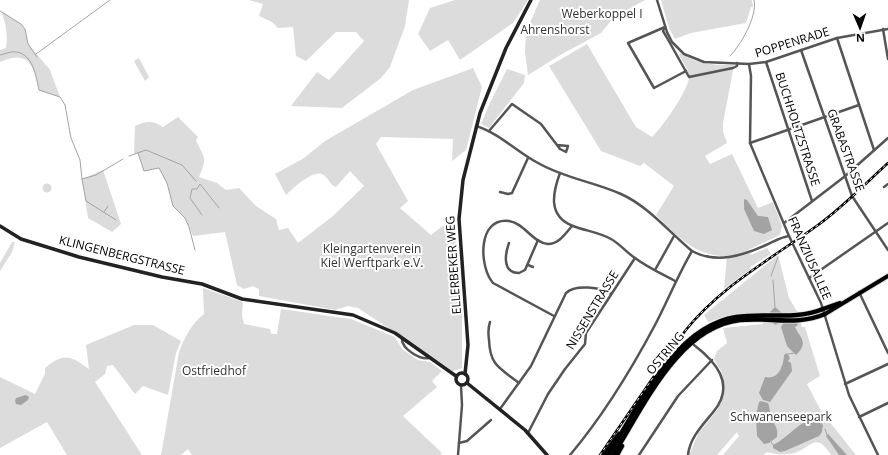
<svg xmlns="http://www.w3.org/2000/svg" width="888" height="455" viewBox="0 0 888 455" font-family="'Open Sans',sans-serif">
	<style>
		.green { fill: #dcdcdc }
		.water { fill: #a3a3a3 }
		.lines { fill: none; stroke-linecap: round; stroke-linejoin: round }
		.stream { stroke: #a3a3a3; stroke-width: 1 }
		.primary-casing { stroke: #dbdbdb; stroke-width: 6 }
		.highway-casing { stroke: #dbdbdb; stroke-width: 6 }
		.street { stroke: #555; stroke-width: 2.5 }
		.secondary { stroke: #222; stroke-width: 3.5 }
		.primary { stroke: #000; stroke-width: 4 }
		.highway { stroke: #000; stroke-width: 4.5 }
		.rail-casing { stroke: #000; stroke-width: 2.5 }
		.rail { stroke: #fff; stroke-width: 1; stroke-dasharray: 3; stroke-linecap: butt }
		.labels { text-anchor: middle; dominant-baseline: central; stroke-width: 4; stroke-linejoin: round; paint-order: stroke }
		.park-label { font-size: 12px; fill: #333; stroke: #fff }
		.street-label { font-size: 12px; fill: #000; stroke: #fff }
	</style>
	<rect width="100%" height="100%" fill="#fff"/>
	<g class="green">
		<path d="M249 0H412H409L405 26 390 67 381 78 342 108 291 106 317 72 329 80 364 41 356 32H336L306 61 296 56 293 27 278 28 272 22 259 16 263 4Z"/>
		<path d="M455 0H528L513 23 460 60 448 40 430 51 418 34 430 8Z"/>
		<path d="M540 0H645L614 17 601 33 562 54 528 75 525 52 526 32Z"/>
		<path d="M661 0H752L753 7H751L746 23 691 33 675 39 669 28Z"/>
		<path d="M1 11 21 24 25 29 28 44 50 70 60 97 39 90C33 66 30 49 0 62V50L6 48C8 34 6 24 1 11Z"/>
		<path d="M587 44 636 127 652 137C662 128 689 89 689 77 689 70 682 61 679 55L681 53C698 65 714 65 734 65L723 123V132L727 143 705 156 710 164 732 154 758 208 773 202 782 226 780 235 748 250 751 255 767 248 771 254 750 267 751 269 724 289 727 256C696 257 677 236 656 215L674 186 644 163 640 166 601 151 549 66Z"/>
		<path d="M139 58 149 77 145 81 134 61Z"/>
		<path d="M473 68 482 87 466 150 452 161 453 139 381 137 376 144 408 201 400 208 431 235 454 217 462 313V368L453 371 358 308 348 306 335 310 259 296V289L253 286 244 289 237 285 225 232 193 236 185 218 173 206 167 183 159 168 144 171 138 153 134 154 135 126C147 121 152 120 163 127L178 117 198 137 196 140C204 159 208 155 199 177L217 183 226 190 239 188 256 206 276 219 279 230 288 228 298 243 333 216 364 186 350 171 336 187C330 185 327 176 322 174 312 170 292 189 286 195L275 174 304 158 325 141 413 90Z"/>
		<path d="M507 69 525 75 524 83 489 128 481 124 489 105Z"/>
		<path d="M103 170 121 224 112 232 88 218 82 179Z"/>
		<circle cx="47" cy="188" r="4.5"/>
		<path d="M12 242H15L12 252 0 271V263Z"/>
		<path d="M778 255 789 298 798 313 802 327H805L820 376 807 384 821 411 856 455H831C816 432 813 446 795 453 786 455 776 455 767 452L763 455H723L739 436 737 432 717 455H689L698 434 717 410 724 394 722 373 714 359 717 351 727 343 723 328 763 324 764 313 730 315 708 322 704 315Z"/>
		<path d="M203 288 243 302 242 316 244 324 270 329 271 334H277L281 309 351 319 395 337 402 349 418 360 430 362 442 371 432 381 437 387 403 416 442 453 440 455H192L188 449 181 455H161L179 352C184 338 192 323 204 314Z"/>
		<path d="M134 325H153L181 341 176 353 168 395 143 386 135 394 113 365 107 366 105 374 95 382 142 455H67L47 422 0 448V377L35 394 45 374V368C64 352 71 356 89 369L86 345Z"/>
	</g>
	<g class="water">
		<path d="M744 199 747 200 758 216 768 217 772 230 764 234 754 231 744 209Z"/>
		<path d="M775 307 782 313 780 322 776 325 772 323 770 312Z"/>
		<path d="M788 316H793L798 325 795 327C799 337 810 342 796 355L787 346 781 327Z"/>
		<path d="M787 353 790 358 788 361 791 363 792 371 770 402 763 400 759 393 765 377C767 377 769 378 771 377 780 377 784 362 784 355Z"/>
		<path d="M26 395 29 397 28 400 21 405 16 404 15 401 16 398Z"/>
		<path d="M761 401 768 403C770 408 770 414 772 419 775 427 778 426 777 437L769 443 764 444 757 436 756 416 759 402Z"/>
		<path d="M816 418 823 425 822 432 819 436 785 451 780 452 773 448V445C788 438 800 420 816 418Z"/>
		<path d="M828 434 847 455H839L826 436Z"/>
	</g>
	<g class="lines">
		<g class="stream">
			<path d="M0 11 21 24 25 29 28 44 37 57"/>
			<path d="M36 54 110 0"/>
			<path d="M0 55C5 54 11 51 16 52 33 54 36 76 39 90L60 97 65 105 71 138 80 160 82 179 96 175 123 159"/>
			<path d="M730 56C740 46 758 16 754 0"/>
			<path d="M138 153 144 171 159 168 167 183 173 206 185 218 189 227 195 250"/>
			<path d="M129 156 146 150 182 165 196 181"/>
			<path d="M82 179 86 201 116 220"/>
			<path d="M104 212 108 206"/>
			<path d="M202 215 190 198 192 189H197L200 184 219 208"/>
			<path d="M771 276 778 257"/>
			<path d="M773 280 775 307"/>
			<path d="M780 322 784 323"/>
			<path d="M788 354 794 353"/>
			<path d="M825 429 827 435"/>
			<path d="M771 442 773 445"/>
		</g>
		<defs>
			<g id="primary">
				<path d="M823 309 840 303"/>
				<path d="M825 314 888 276"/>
			</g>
			<g id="highway">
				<path d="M604 455 619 434"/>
				<path d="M608 455C639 407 674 327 736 317 766 312 794 321 823 309"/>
				<path d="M613 455C643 408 678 327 740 320 769 317 797 326 825 314"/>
				<path d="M617 455 622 446"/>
			</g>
		</defs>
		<use href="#primary" class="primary-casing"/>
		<use href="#highway" class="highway-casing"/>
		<g class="street">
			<path d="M657 0 667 32 672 42 684 54 704 62 749 64 766 62 837 38 888 29"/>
			<path d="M665 27 628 43 654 88 686 71"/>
			<path d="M665 27 663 31 666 36 689 77 733 68 737 66V63"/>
			<path d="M883 29 888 59"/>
			<path d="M837 38 874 150"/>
			<path d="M801 50 852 196 888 250"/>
			<path d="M766 62 812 201"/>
			<path d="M749 64 751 76 750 143 789 236 821 303 849 395 878 455"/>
			<path d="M476 126C499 133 517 152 538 163 564 178 594 182 621 194 648 206 669 232 692 251 716 264 742 256 766 245 773 242 781 237 789 236"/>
			<path d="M489 131 512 104 541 124 560 149 566 152 568 146 557 145"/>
			<path d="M750 143 859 105"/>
			<path d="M560 173C553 192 547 216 573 226 586 231 598 232 611 239 620 244 626 252 635 258 647 267 662 274 675 281"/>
			<path d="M884 187 888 184"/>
			<path d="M500 192 508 194 512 193 528 158"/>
			<path d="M784 223 844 177 888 138"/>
			<path d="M509 243C505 254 502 273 519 273L525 270 538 240"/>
			<path d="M528 265 533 267"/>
			<path d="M655 270 674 236"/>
			<path d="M809 278 888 223"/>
			<path d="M859 292 888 353"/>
			<path d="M554 316 493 283C479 267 477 217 509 221 524 223 533 243 548 244 559 244 566 233 572 226"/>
			<path d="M490 322C488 328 488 333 489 340 490 366 500 368 519 383"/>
			<path d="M402 339C402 349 420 360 429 358"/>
			<path d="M845 384 888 364"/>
			<path d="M500 409 531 366 566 293C575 284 601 287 611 294"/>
			<path d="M859 417 888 403"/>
			<path d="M528 433 548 394 565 369 585 344 586 333 635 258"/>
			<path d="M459 443 467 441 491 420"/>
			<path d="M458 455 462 405 461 386"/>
			<path d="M570 455C603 416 631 370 655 325 668 300 678 275 692 251"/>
			<path d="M639 455 678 396 712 360"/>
			<path d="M688 455C690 437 703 425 714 411 736 384 715 361 694 345"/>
		</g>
		<g class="secondary">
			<path d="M0 226 21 239 79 257 162 277 202 284 242 299 353 315 395 333 456 376"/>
			<circle cx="462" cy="379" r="6"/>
			<path d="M465 374 468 345 459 219 463 180 480 113 506 48 531 0"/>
			<path d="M467 383 525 430 547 455"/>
		</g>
		<use href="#primary" class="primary"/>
		<use href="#highway" class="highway"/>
		<defs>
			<path id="rail" d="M600 455 685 331C721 286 771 259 818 225 843 207 865 184 888 163"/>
		</defs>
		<use href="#rail" class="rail-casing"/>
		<use href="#rail" class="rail"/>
	</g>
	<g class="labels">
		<g class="park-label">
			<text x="602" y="13">Weberkoppel I</text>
			<text x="555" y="29">Ahrenshorst</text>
			<text x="372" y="248">Kleingartenverein<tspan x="372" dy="14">Kiel Werftpark e.V.</tspan></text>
			<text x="214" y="370">Ostfriedhof</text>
			<text x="781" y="416">Schwanenseepark</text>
		</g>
		<g class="street-label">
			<text transform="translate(792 42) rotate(-17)">POPPENRADE</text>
			<text transform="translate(798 129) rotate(72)">BUCHHOLTZSTRASSE</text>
			<text transform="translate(846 150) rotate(70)">GRABASTRASSE</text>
			<text transform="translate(122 255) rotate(14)">KLINGENBERGSTRASSE</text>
			<text transform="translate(810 258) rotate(66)">FRANZIUSALLEE</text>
			<text transform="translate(453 265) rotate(-94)">ELLERBEKER WEG</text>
			<text transform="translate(592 310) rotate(-59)">NISSENSTRASSE</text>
			<text transform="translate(665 353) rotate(-50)">OSTRING</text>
		</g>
	</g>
	<g transform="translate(860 28) rotate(178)" stroke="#ffffff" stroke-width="3" paint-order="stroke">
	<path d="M0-3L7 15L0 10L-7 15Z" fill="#000000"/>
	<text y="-6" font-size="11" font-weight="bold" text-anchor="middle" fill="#000000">N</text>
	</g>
</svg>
